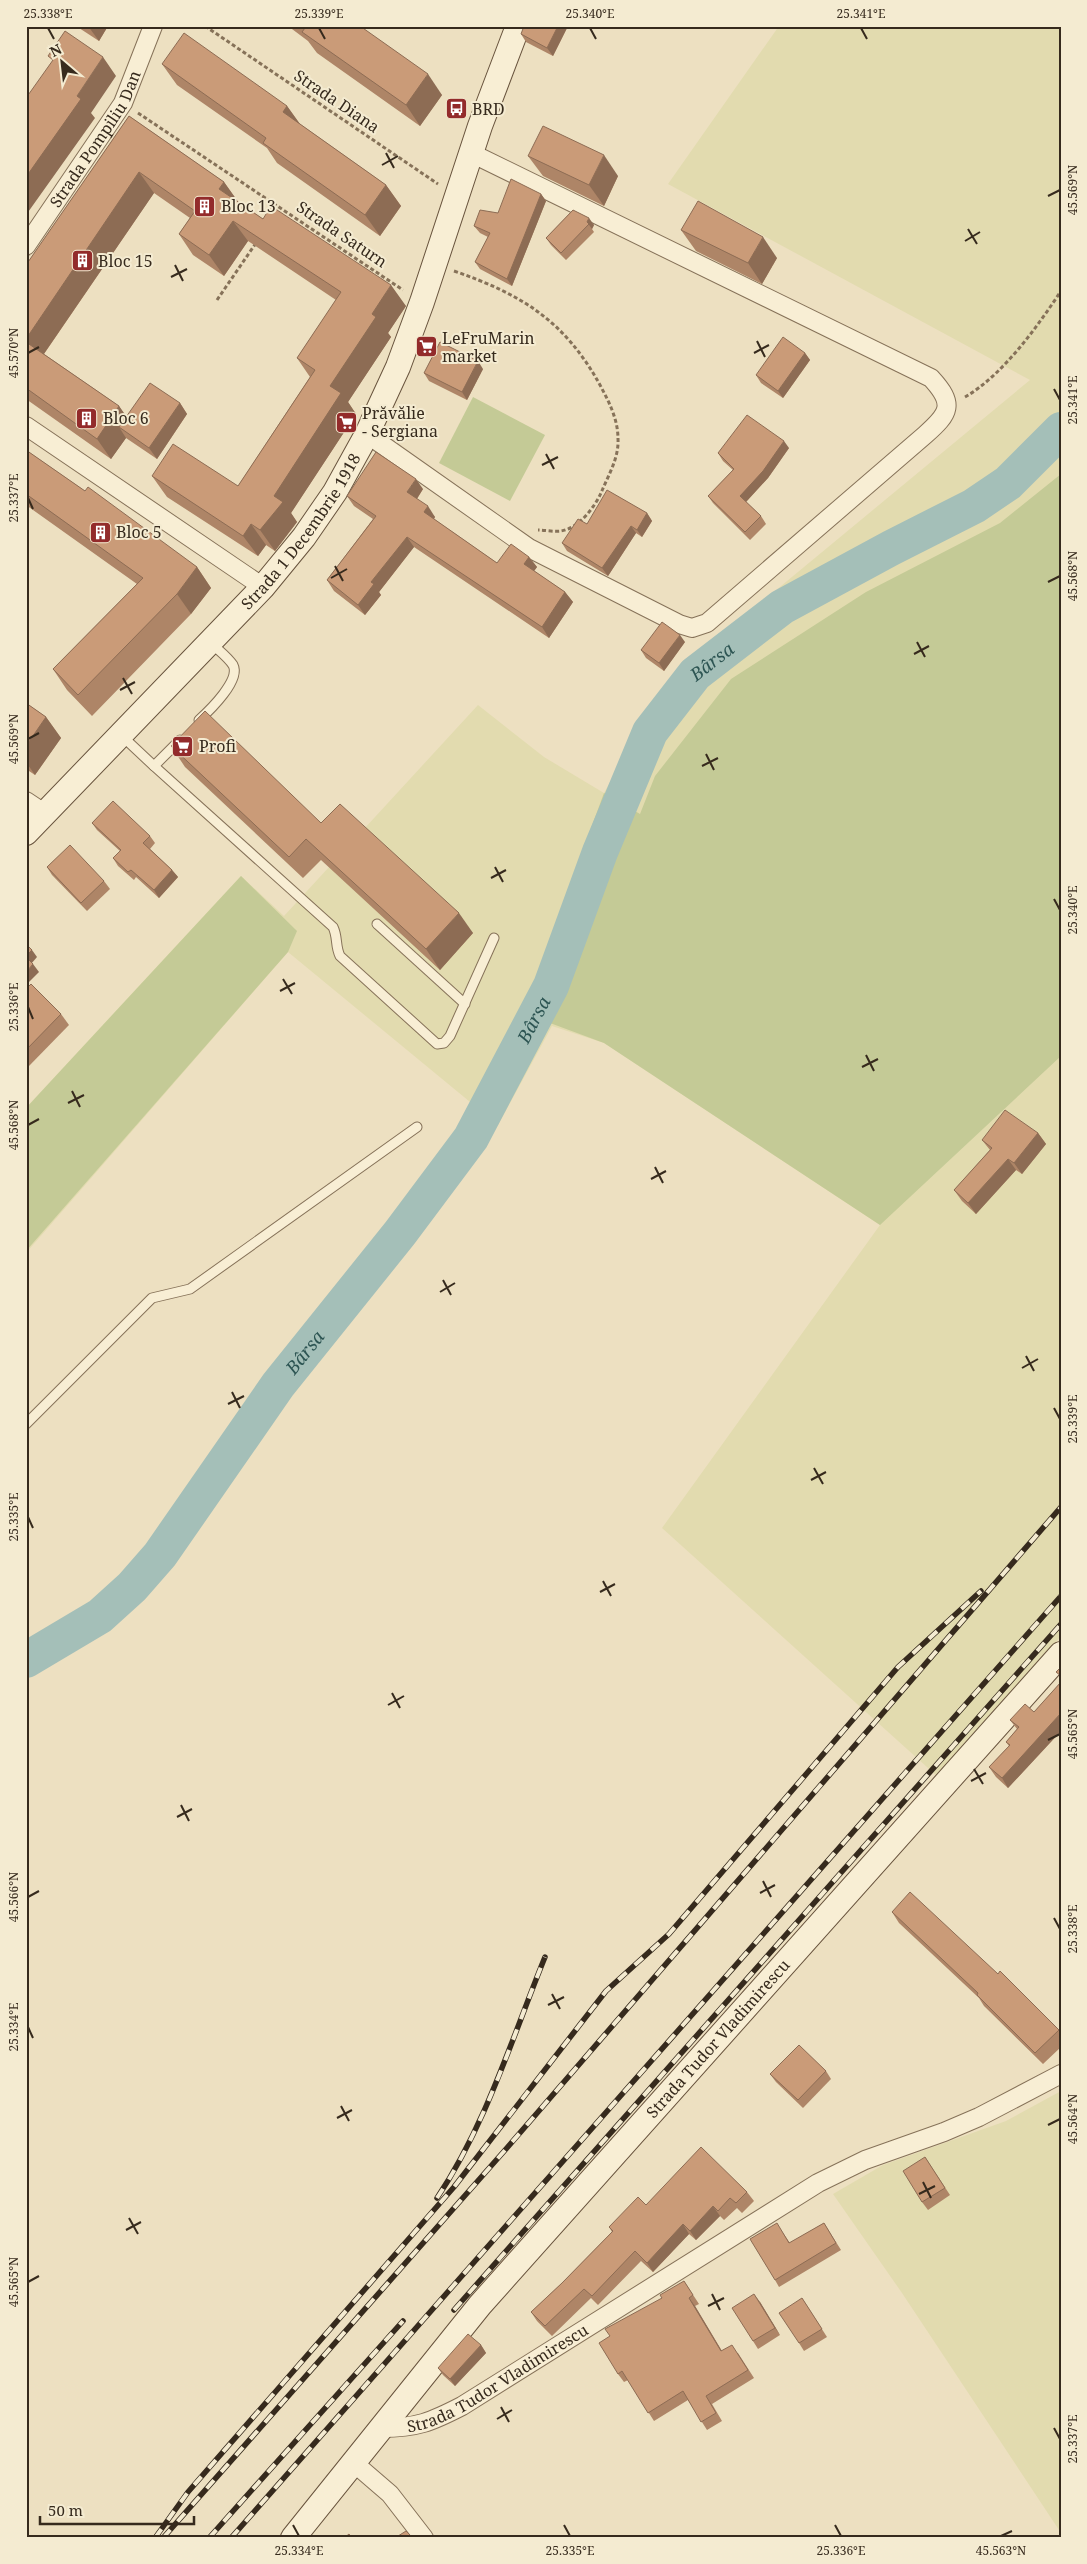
<svg xmlns="http://www.w3.org/2000/svg" width="1087" height="2564" viewBox="0 0 1087 2564" font-family="'Noto Serif',serif">
	<style>
		.farmland { fill: #e2dbaf }
		.green { fill: #c4ca96 }
		.lines { fill: none; stroke-linecap: round; stroke-linejoin: round }
		.river { stroke: #a4bfb8; stroke-width: 36 }
		.lane-casing { stroke: #867259; stroke-width: 11 }
		.street-casing { stroke: #867259; stroke-width: 20 }
		.secondary-casing { stroke: #68533d; stroke-width: 26 }
		.path { stroke: #867259; stroke-width: 3; stroke-dasharray: 4 2.5; stroke-linecap: butt }
		.lane { stroke: #f8eed4; stroke-width: 9 }
		.street { stroke: #f8eed4; stroke-width: 18 }
		.secondary { stroke: #f8eed4; stroke-width: 24 }
		.rail-casing { stroke: #362a1d; stroke-width: 5.5 }
		.rail { stroke: #f4ebd1; stroke-width: 4; stroke-dasharray: 11; stroke-linecap: butt }
		.wall { fill: #ae8567 }
		.shaded-wall { fill: #8d6c54 }
		.building { fill: #ca9b78; stroke: #8d6c54 }
		.ticks { fill: none; stroke: #362a1d; stroke-width: 2 }
		.labels { text-anchor: middle; dominant-baseline: central; stroke-width: 4; stroke-linejoin: round; paint-order: stroke }
		.street-label { font-size: 16px; fill: #362a1d; stroke: #f4ebd1 }
		.poi-label { font-size: 16px; fill: #362a1d; stroke: #f4ebd1; text-anchor: start }
		.water-label { font-size: 18px; font-style: italic; fill: #2d5553; stroke: #f4ebd1 }
		.neatline { fill: none; stroke: #362a1d; stroke-width: 2 }
		.ticks-label { font-size: 12px; text-anchor: middle; fill: #362a1d }
	</style>
	<rect width="100%" height="100%" fill="#ede0c1"/>
	<g class="farmland">
		<path d="M779 26H1061V1636L938 1777 662 1528 880 1225 604 1043 552 1026 498 1125 288 952 26 1253V1108L241 876 284 916 478 705 544 757 604 793 636 735 668 691 711 644 1030 380 668 184Z"/>
		<path d="M1061 2091V2533L902 2293 833 2194 883 2165 1006 2121Z"/>
	</g>
	<g class="green">
		<path d="M473 397 545 435 510 501 439 463Z"/>
		<path d="M1061 474V1056L880 1225 604 1043 523 1013 604 793 640 814 655 776 731 679 866 592 1000 523Z"/>
		<path d="M241 876 297 931 288 952 26 1251V1108Z"/>
	</g>
	<g class="lines">
		<path class="river" id="s1" d="M26 1660 100 1616 132 1587 160 1555 278 1385 400 1233 471 1138 551 986 600 852 650 732 695 674 782 607 891 548 974 506 1008 483 1061 430"/>
		<defs>
			<g id="lane">
				<path d="M199 720C210 710 241 680 233 665 228 657 217 649 210 642"/>
				<path d="M121 735 154 766 180 740"/>
				<path d="M154 766 333 927C338 937 335 946 340 956L437 1044 444 1043 450 1036 494 938"/>
				<path d="M377 924 465 1004"/>
				<path d="M26 1424 152 1298 190 1289 417 1127"/>
			</g>
			<g id="street">
				<path id="s2" d="M26 246 123 103 153 26"/>
				<path d="M26 426 263 587"/>
				<path d="M367 434 529 548 679 624 692 628 707 623 925 435C950 413 955 404 931 378L471 153"/>
				<path d="M26 801 44 813"/>
				<path id="s3" d="M381 2428C417 2428 431 2422 462 2406L818 2183 865 2160 944 2132 979 2117 1061 2074"/>
				<path d="M354 2463 390 2494 424 2538"/>
			</g>
			<g id="secondary">
				<path id="s4" d="M26 833 263 587 304 537 335 492 367 434 398 367 422 302 480 126 518 26"/>
				<path id="s5" d="M293 2538 480 2305 1061 1654"/>
			</g>
		</defs>
		<use href="#lane" class="lane-casing"/>
		<use href="#street" class="street-casing"/>
		<use href="#secondary" class="secondary-casing"/>
		<g class="path">
			<path d="M205 26 438 184"/>
			<path d="M138 113 403 290"/>
			<path d="M454 271C521 294 565 321 600 385 609 402 618 419 618 439 619 458 608 476 601 493 594 508 579 528 561 531 554 532 545 530 538 530"/>
			<path d="M217 300 256 243"/>
			<path d="M965 397C1003 375 1037 327 1061 291"/>
		</g>
		<use href="#lane" class="lane"/>
		<use href="#street" class="street"/>
		<use href="#secondary" class="secondary"/>
		<defs>
			<g id="rail">
				<path d="M437 2198C486 2125 512 2038 545 1957"/>
				<path d="M454 2310 1061 1624"/>
				<path d="M155 2538 188 2492 454 2187 606 1991 669 1934 898 1667 981 1591"/>
				<path d="M163 2538 506 2149 1061 1507"/>
				<path d="M209 2538 403 2321"/>
				<path d="M231 2538 1061 1596"/>
			</g>
		</defs>
		<use href="#rail" class="rail-casing"/>
		<use href="#rail" class="rail"/>
	</g>
	<g class="wall">
		<path d="M76 26H108L99 41Z"/>
		<path d="M288 26H360L442 95 420 126 317 53 308 41Z"/>
		<path d="M568 26 553 56 526 42 521 34Z"/>
		<path d="M162 64 287 106 300 124 386 185 401 206 380 236 277 163 267 148 177 85Z"/>
		<path d="M129 116 224 182 238 202 263 219 406 306 388 333 391 337 348 402 356 414 291 513 297 522 275 551 266 545 258 556 167 497 152 476 238 486 310 377 297 358 336 300 248 241 224 276 193 255 179 234 190 218 154 193 44 354 119 406 126 417 180 403 187 414 157 459 126 438 111 459 26 399V265Z"/>
		<path d="M528 156 618 176 604 206 543 176Z"/>
		<path d="M541 194 546 201 512 286 480 269 475 262 488 237 480 233 474 226 498 213Z"/>
		<path d="M573 210 594 225 592 229 594 232 566 260 551 245 546 238Z"/>
		<path d="M681 230 777 258 762 284 696 251Z"/>
		<path d="M805 353 810 360 783 398 761 383 756 375Z"/>
		<path d="M483 369 467 400 429 381 424 373Z"/>
		<path d="M789 448 768 478 746 502 761 516 766 524 750 540 713 503 708 496 733 470 723 461 718 453Z"/>
		<path d="M26 450 85 491 197 567 211 588 191 614 92 716 67 690 53 669 137 584 26 505Z"/>
		<path d="M423 489 417 499 435 517 434 519 497 563 529 557 537 567 534 571 565 592 573 602 549 638 414 547 379 592 381 595 365 615 334 591 327 580 373 519 354 506 347 496Z"/>
		<path d="M647 513 652 521 642 537 636 533 608 576 567 551 562 543 587 524Z"/>
		<path d="M685 642 664 671 646 658 641 650Z"/>
		<path d="M26 703 46 717 61 738 35 775 26 769Z"/>
		<path d="M171 746 321 823 473 933 440 970 321 860 303 878 185 767Z"/>
		<path d="M92 823 150 836 155 843 150 849 172 870 178 877 159 898 136 877 134 880 118 866 113 858 120 851 97 830Z"/>
		<path d="M47 867 104 881 110 889 87 911 52 875Z"/>
		<path d="M26 989 61 1014 69 1025 29 1066 26 1063Z"/>
		<path d="M1038 1133 1046 1144 1022 1174 1016 1170 976 1214 962 1201 954 1190 990 1150 982 1140Z"/>
		<path d="M1061 1682V1731L1008 1788 996 1777 989 1767 1009 1746 1006 1742 1017 1729 1010 1720 1034 1712Z"/>
		<path d="M892 1912 998 1974 1059 2030 1061 2033V2047L1043 2064 984 2006 979 1998 899 1923Z"/>
		<path d="M826 2071 831 2079 803 2108 776 2082 770 2074Z"/>
		<path d="M925 2157 950 2195 928 2210 922 2202Z"/>
		<path d="M747 2192 754 2201 742 2213 737 2208 724 2220 720 2216 696 2240 689 2234 653 2272 641 2261 598 2305 591 2298 552 2336 537 2321 531 2312 562 2283 612 2232 609 2227 646 2205Z"/>
		<path d="M824 2223 841 2250 779 2287 775 2280 781 2230 790 2243Z"/>
		<path d="M684 2281 699 2304 695 2306 722 2351 738 2353 754 2378 712 2404 722 2421 707 2430 688 2400 654 2421 628 2380 624 2382 618 2374 610 2336 662 2298Z"/>
		<path d="M802 2298 827 2337 804 2351 799 2343Z"/>
		<path d="M760 2302 780 2335 758 2349 753 2341Z"/>
		<path d="M481 2345 486 2353 455 2386 443 2375 438 2368Z"/>
	</g>
	<g class="shaded-wall">
		<path d="M88 26H108L99 41Z"/>
		<path d="M558 26H568L553 56 547 48Z"/>
		<path d="M103 57 116 76 91 113 95 118 26 215V177L77 96Z"/>
		<path d="M428 74 442 95 420 126 406 105Z"/>
		<path d="M287 106 302 127 283 112Z"/>
		<path d="M604 155 618 176 604 206 589 185Z"/>
		<path d="M139 172 154 193 39 361 26 342V339Z"/>
		<path d="M224 182 239 203 219 189Z"/>
		<path d="M386 185 401 206 380 236 365 215Z"/>
		<path d="M541 194 546 201 512 286 507 279Z"/>
		<path d="M589 218 594 225 592 229 587 222Z"/>
		<path d="M233 221 248 241 224 276 209 255Z"/>
		<path d="M763 237 777 258 762 284 748 263Z"/>
		<path d="M391 285 406 306 388 333 391 337 348 402 356 414 291 513 297 522 275 551 260 530 274 496 330 386 372 314Z"/>
		<path d="M805 353 810 360 783 398 778 391Z"/>
		<path d="M478 361 483 369 467 400 462 392Z"/>
		<path d="M180 403 187 414 157 459 149 448Z"/>
		<path d="M119 406 134 427H119L126 438 111 459 97 439Z"/>
		<path d="M784 441 789 448 768 478 745 503 740 496Z"/>
		<path d="M416 479 423 489 414 503 407 492Z"/>
		<path d="M428 506 435 517 431 523 424 512Z"/>
		<path d="M647 513 652 521 642 537 637 530Z"/>
		<path d="M251 524 266 545 258 556 243 536Z"/>
		<path d="M631 526 636 533 608 576 602 568Z"/>
		<path d="M407 537 414 547 379 592 381 595 365 615 358 605 371 582Z"/>
		<path d="M529 557 537 567 531 575 524 564Z"/>
		<path d="M197 567 211 588 191 614 177 594Z"/>
		<path d="M565 592 573 602 549 638 542 627Z"/>
		<path d="M680 635 685 642 664 671 659 663Z"/>
		<path d="M46 717 61 738 35 775 26 762V746Z"/>
		<path d="M172 870 178 877 159 898 154 890Z"/>
		<path d="M459 913 473 933 440 970 426 949Z"/>
		<path d="M32 950 37 957 31 964 26 958V956Z"/>
		<path d="M33 964 39 972 26 985V972Z"/>
		<path d="M1038 1133 1046 1144 1022 1174 1014 1163Z"/>
		<path d="M1008 1159 1016 1170 976 1214 968 1203Z"/>
		<path d="M1061 1713V1731L1008 1788 1002 1778Z"/>
		<path d="M713 2206 720 2216 696 2240 690 2231Z"/>
		<path d="M683 2224 689 2234 653 2272 647 2263Z"/>
		<path d="M754 2294 760 2302 780 2335 775 2328Z"/>
		<path d="M689 2298 695 2306 727 2360 721 2351Z"/>
		<path d="M481 2345 486 2353 455 2386 450 2379Z"/>
	</g>
	<g class="building">
		<path d="M303 26H360L428 74 406 105 302 32 305 28Z"/>
		<path d="M524 26H558L547 48 521 34Z"/>
		<path d="M65 31 103 57 77 96 81 99 26 177V98L53 60 48 56Z"/>
		<path d="M184 33 287 106 283 112 386 185 365 215 263 143 266 138 162 64Z"/>
		<path d="M129 116 224 182 219 189 263 219 271 206 391 285 372 314 376 317 330 386 341 393 274 496 283 502 260 530 251 524 243 536 152 476 173 444 238 486 315 370 297 358 341 292 233 221 209 255 179 234 195 211 139 172 26 339V265Z"/>
		<path d="M543 126 604 155 589 185 528 156Z"/>
		<path d="M511 179 541 194 507 279 475 262 490 233 474 226 480 210 498 213Z"/>
		<path d="M698 201 763 237 748 263 681 230Z"/>
		<path d="M573 210 589 218 587 222 589 224 561 253 546 238Z"/>
		<path d="M783 337 805 353 778 391 756 375Z"/>
		<path d="M26 342 119 406 97 439 26 388Z"/>
		<path d="M440 342 478 361 462 392 424 373Z"/>
		<path d="M150 383 180 403 149 448 119 427Z"/>
		<path d="M747 415 784 441 763 471 740 496 761 516 745 532 708 496 734 469 718 453Z"/>
		<path d="M26 450 85 491 88 487 197 567 177 594 78 695 53 669 143 578 26 494Z"/>
		<path d="M376 452 416 479 407 492 428 506 424 512 497 563 511 544 529 557 524 564 565 592 542 627 407 537 371 582 374 584 358 605 327 580 376 516 347 496Z"/>
		<path d="M607 490 647 513 637 530 631 526 602 568 562 543 578 519 587 524Z"/>
		<path d="M662 622 680 635 659 663 641 650Z"/>
		<path d="M26 703 46 717 26 746Z"/>
		<path d="M205 711 321 823 340 804 459 913 426 949 306 839 289 857 171 746Z"/>
		<path d="M113 801 150 836 143 843 172 870 154 890 131 870 128 872 113 858 121 850 92 823Z"/>
		<path d="M70 845 104 881 81 903 47 867Z"/>
		<path d="M26 944 32 950 26 956Z"/>
		<path d="M26 957 33 964 26 972Z"/>
		<path d="M31 984 61 1014 26 1050V989Z"/>
		<path d="M1005 1110 1038 1133 1014 1163 1008 1159 968 1203 954 1190 992 1148 982 1140Z"/>
		<path d="M1061 1667V1676L1056 1672Z"/>
		<path d="M1061 1682V1713L1002 1778 989 1767 1010 1745 1006 1742 1019 1727 1010 1720 1025 1704 1034 1712Z"/>
		<path d="M910 1892 998 1974 1000 1971 1059 2030 1035 2053 977 1995 978 1993 892 1912Z"/>
		<path d="M799 2045 826 2071 798 2100 770 2074Z"/>
		<path d="M701 2147 747 2192 736 2203 730 2198 718 2211 713 2206 690 2231 683 2224 647 2263 635 2251 592 2296 584 2289 545 2326 531 2312 562 2283 613 2231 609 2227 638 2197 646 2205Z"/>
		<path d="M925 2157 945 2188 922 2202 903 2171Z"/>
		<path d="M777 2223 789 2243 824 2223 836 2243 775 2280 750 2239Z"/>
		<path d="M684 2281 693 2295 689 2298 721 2351 732 2345 748 2370 706 2396 716 2413 701 2422 683 2391 648 2413 622 2371 618 2374 599 2343 610 2336 605 2329 662 2298 660 2295Z"/>
		<path d="M754 2294 775 2328 753 2341 732 2308Z"/>
		<path d="M802 2298 822 2329 799 2343 779 2313Z"/>
		<path d="M468 2334 481 2345 450 2379 438 2368Z"/>
		<path d="M406 2531 413 2538H395Z"/>
		<path d="M349 2534 352 2538H344Z"/>
	</g>
	<path class="ticks" d="M48 28 54 39M319 28 325 39M590 28 596 39M861 28 867 39M386 153 394 168M382 165 398 156M1048 196 1060 190M968 229 977 244M965 241 980 232M175 265 183 281M171 277 187 269M757 341 765 357M28 353 39 347M754 353 769 345M1054 389 1060 400M546 454 554 469M542 465 558 457M28 498 33 509M335 566 343 581M331 578 347 569M1048 582 1060 576M917 642 925 657M914 654 929 646M123 678 132 694M120 690 135 682M28 739 39 733M706 754 714 770M702 766 718 758M495 867 503 882M491 878 506 870M1054 899 1060 910M283 979 292 994M280 991 295 983M28 1007 33 1019M866 1055 874 1071M862 1067 878 1059M72 1091 80 1107M68 1103 84 1095M28 1125 39 1119M655 1167 663 1183M651 1179 666 1171M443 1280 451 1295M440 1292 455 1283M1026 1356 1034 1371M1022 1368 1038 1359M232 1392 240 1408M228 1404 244 1396M1054 1408 1060 1419M814 1468 823 1484M811 1480 826 1472M28 1517 33 1528M603 1581 611 1596M600 1592 615 1584M392 1693 400 1708M388 1705 404 1696M1048 1740 1060 1734M974 1769 983 1784M971 1781 986 1773M181 1805 189 1821M177 1817 192 1809M763 1881 771 1897M760 1893 775 1885M28 1897 39 1891M1054 1918 1060 1929M552 1994 560 2009M548 2005 564 1997M28 2027 33 2038M341 2106 349 2121M337 2118 352 2110M1048 2125 1060 2119M923 2182 931 2198M919 2194 935 2186M129 2218 138 2234M126 2230 141 2222M28 2282 39 2276M712 2294 720 2310M708 2306 724 2298M501 2407 509 2422M497 2419 512 2410M1054 2428 1060 2439M293 2525 299 2536M564 2525 570 2536M835 2525 841 2536M1001 2536 1012 2531"/>
	<defs>
		<symbol id="bus-square" viewBox="-11 -11 22 22"><rect x="-9" y="-9" width="18" height="18" rx="4" fill="#932b2b" stroke="#f4ebd1"/><path d="M-5-6H5V4H4V6H2V4H-2V6H-4V4H-5ZM-3.5-4V0h7V-4ZM-3.5 1.2v1.5H-2V1.2ZM2 1.2v1.5H3.5V1.2Z" fill="#fff"/></symbol>
		<symbol id="building-square" viewBox="-11 -11 22 22"><rect x="-9" y="-9" width="18" height="18" rx="4" fill="#932b2b" stroke="#f4ebd1"/><path d="M-4-6H4V6H1V3H-1V6H-4ZM-2.5-4.3h1.7v1.8h-1.7ZM.8-4.3h1.7v1.8H.8ZM-2.5-1h1.7V.8h-1.7ZM.8-1h1.7V.8H.8Z" fill="#fff"/></symbol>
		<symbol id="supermarket-square" viewBox="-11 -11 22 22"><rect x="-9" y="-9" width="18" height="18" rx="4" fill="#932b2b" stroke="#f4ebd1"/><path d="M-6-5.5h2.5l.6 2H6L4.5 2H-2.5L-4.4-4H-6ZM-1.5 3.2a1.3 1.3 0 1 0 .1 0ZM3 3.2a1.3 1.3 0 1 0 .1 0Z" fill="#fff"/></symbol>
	</defs>
	<g fill-rule="evenodd">
		<use href="#bus-square" x="444" y="96" width="25" height="25"/>
		<use href="#building-square" x="192" y="194" width="25" height="25"/>
		<use href="#building-square" x="70" y="248" width="25" height="25"/>
		<use href="#supermarket-square" x="414" y="334" width="25" height="25"/>
		<use href="#building-square" x="74" y="406" width="25" height="25"/>
		<use href="#supermarket-square" x="334" y="410" width="25" height="25"/>
		<use href="#building-square" x="88" y="520" width="25" height="25"/>
		<use href="#supermarket-square" x="170" y="734" width="25" height="25"/>
	</g>
	<g class="labels">
		<g class="street-label">
			<text transform="translate(337 101) rotate(34)">Strada Diana</text>
			<text stroke="none"><textPath href="#s2" startOffset="128">Strada Pompiliu Dan</textPath></text>
			<text transform="translate(342 234) rotate(34)">Strada Saturn</text>
			<text stroke="none"><textPath href="#s4" startOffset="409">Strada 1 Decembrie 1918</textPath></text>
			<text stroke="none"><textPath href="#s5" startOffset="656">Strada Tudor Vladimirescu</textPath></text>
			<text stroke="none"><textPath href="#s3" startOffset="129">Strada Tudor Vladimirescu</textPath></text>
		</g>
		<g class="poi-label">
			<text x="472" y="109">BRD</text>
			<text x="221" y="206">Bloc 13</text>
			<text x="98" y="261">Bloc 15</text>
			<text x="442" y="338">LeFruMarin<tspan x="442" dy="18">market</tspan></text>
			<text x="362" y="413">Prăvălie<tspan x="362" dy="18">- Sergiana</tspan></text>
			<text x="103" y="418">Bloc 6</text>
			<text x="116" y="532">Bloc 5</text>
			<text x="199" y="746">Profi</text>
		</g>
		<g class="water-label">
			<text stroke="none"><textPath href="#s1" startOffset="1231">Bârsa</textPath></text>
			<text stroke="none"><textPath href="#s1" startOffset="826">Bârsa</textPath></text>
			<text stroke="none"><textPath href="#s1" startOffset="421">Bârsa</textPath></text>
		</g>
	</g>
	<rect width="1087" height="2564" fill="none" stroke="#f4ebd1" stroke-width="55"/>
	<g transform="translate(62 62) rotate(332)" stroke="#f4ebd1" stroke-width="4" paint-order="stroke">
	<path d="M0-4L9 19L0 12L-9 19Z" fill="#362a1d"/>
	<text y="-8" font-size="14" font-weight="bold" text-anchor="middle" fill="#362a1d">N</text>
	</g>
	<path d="M40 2516v8h154v-8" fill="none" stroke="#362a1d" stroke-width="2.5"/>
	<text x="48" y="2516" font-size="15" fill="#362a1d" stroke="#f4ebd1" stroke-width="4" paint-order="stroke">50 m</text>
	<rect x="28" y="28" width="1032" height="2508" class="neatline"/>
	<g class="ticks-label">
		<text x="48" y="18">25.338°E</text>
		<text x="319" y="18">25.339°E</text>
		<text x="590" y="18">25.340°E</text>
		<text x="861" y="18">25.341°E</text>
		<text transform="translate(1073 190) rotate(-90)" y="4">45.569°N</text>
		<text transform="translate(14 353) rotate(-90)" y="4">45.570°N</text>
		<text transform="translate(1073 400) rotate(-90)" y="4">25.341°E</text>
		<text transform="translate(14 498) rotate(-90)" y="4">25.337°E</text>
		<text transform="translate(1073 576) rotate(-90)" y="4">45.568°N</text>
		<text transform="translate(14 739) rotate(-90)" y="4">45.569°N</text>
		<text transform="translate(1073 910) rotate(-90)" y="4">25.340°E</text>
		<text transform="translate(14 1007) rotate(-90)" y="4">25.336°E</text>
		<text transform="translate(14 1125) rotate(-90)" y="4">45.568°N</text>
		<text transform="translate(1073 1419) rotate(-90)" y="4">25.339°E</text>
		<text transform="translate(14 1517) rotate(-90)" y="4">25.335°E</text>
		<text transform="translate(1073 1734) rotate(-90)" y="4">45.565°N</text>
		<text transform="translate(14 1897) rotate(-90)" y="4">45.566°N</text>
		<text transform="translate(1073 1929) rotate(-90)" y="4">25.338°E</text>
		<text transform="translate(14 2027) rotate(-90)" y="4">25.334°E</text>
		<text transform="translate(1073 2119) rotate(-90)" y="4">45.564°N</text>
		<text transform="translate(14 2282) rotate(-90)" y="4">45.565°N</text>
		<text transform="translate(1073 2439) rotate(-90)" y="4">25.337°E</text>
		<text x="299" y="2555">25.334°E</text>
		<text x="570" y="2555">25.335°E</text>
		<text x="841" y="2555">25.336°E</text>
		<text x="1001" y="2555">45.563°N</text>
	</g>
</svg>
